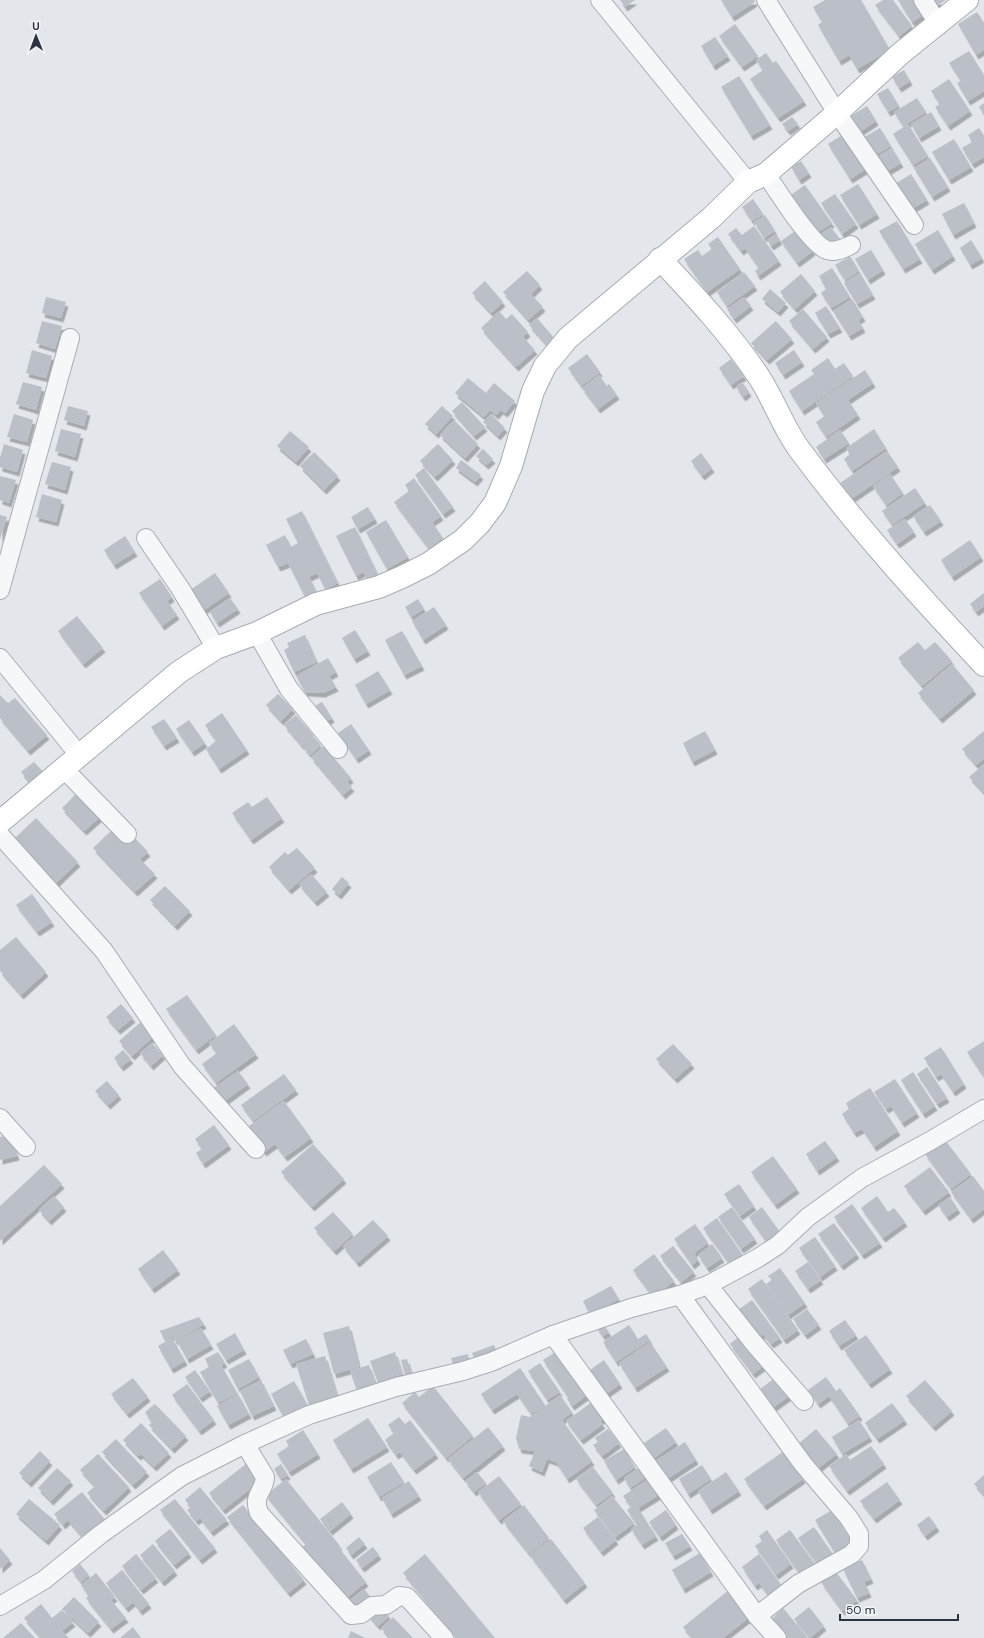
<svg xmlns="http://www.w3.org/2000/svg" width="984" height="1638" viewBox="0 0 984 1638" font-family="'DM Sans',sans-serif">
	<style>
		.building { fill: #babfc8; filter: url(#shadow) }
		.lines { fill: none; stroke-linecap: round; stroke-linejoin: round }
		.street-casing { stroke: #a8adb5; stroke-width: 20 }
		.secondary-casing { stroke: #a8adb5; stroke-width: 24 }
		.street { stroke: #f6f7f9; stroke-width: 18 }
		.secondary { stroke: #fff; stroke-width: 22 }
	</style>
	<defs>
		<filter id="shadow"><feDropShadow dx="2.5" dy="4.5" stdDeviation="0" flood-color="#0004"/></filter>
	</defs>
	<rect width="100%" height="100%" fill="#e3e6eb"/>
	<g class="building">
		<path d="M620 0H635L625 7Z"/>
		<path d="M721 0H754L755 2 732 17Z"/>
		<path d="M825 0H861L890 50 857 69 849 55 839 61 818 25 822 22 813 7Z"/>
		<path d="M883 0H893L912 26 899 36 875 5Z"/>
		<path d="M898 0H920L928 12 912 22Z"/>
		<path d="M926 0H946L931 9Z"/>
		<path d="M977 12 984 23V50L976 55 958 24Z"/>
		<path d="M735 24 758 56 742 67 719 36Z"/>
		<path d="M715 37 728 56 713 66 701 46Z"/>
		<path d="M969 51 984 75V91L968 101 957 83 961 81 949 63Z"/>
		<path d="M766 53 773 63 776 61 804 101 778 118 750 79 763 70 756 60Z"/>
		<path d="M904 70 910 81 899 88 892 77Z"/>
		<path d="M739 76 770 125 751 136 721 87Z"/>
		<path d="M949 79 970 111 948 126 935 107 940 104 931 91Z"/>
		<path d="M888 88 899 106 888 112 877 94Z"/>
		<path d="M917 98 926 112 903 126 894 112Z"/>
		<path d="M984 103V115L979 107Z"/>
		<path d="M867 106 876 121 861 131 851 116Z"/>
		<path d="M931 112 939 126 919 138 911 124Z"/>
		<path d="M792 117 798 124 788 131 782 124Z"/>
		<path d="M908 124 928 156 913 165 893 134Z"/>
		<path d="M880 128 891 146 872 157 861 139Z"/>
		<path d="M979 128 984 136V157L972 164 962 148 972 142 968 135Z"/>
		<path d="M844 134 866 169 850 179 828 144Z"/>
		<path d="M954 139 971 167 949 180 932 152Z"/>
		<path d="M892 148 901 163 884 173 875 158Z"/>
		<path d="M930 158 948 187 932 197 914 168Z"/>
		<path d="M801 161 809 173 799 180 791 167Z"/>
		<path d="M911 174 927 200 908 211 893 185Z"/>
		<path d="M858 184 877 214 859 225 840 195Z"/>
		<path d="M805 185 832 223 814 235 788 197Z"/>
		<path d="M835 194 856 224 842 234 821 203Z"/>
		<path d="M753 199 763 214 752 221 742 207Z"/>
		<path d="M964 203 974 223 953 235 942 214Z"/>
		<path d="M765 215 775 231 764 238 754 222Z"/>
		<path d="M897 221 920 259 903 269 879 231Z"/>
		<path d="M754 226 779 261 758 276 755 271 759 268 745 248 741 251 728 234 736 228 742 235Z"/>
		<path d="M831 227 842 242 830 250 819 235Z"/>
		<path d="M798 229 813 251 797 263 781 241Z"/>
		<path d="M938 230 953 256 932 270 915 244Z"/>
		<path d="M776 234 780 240 771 246 767 240Z"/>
		<path d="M718 237 740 269 707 292 684 259 698 250 702 256 712 249 708 244Z"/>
		<path d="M971 240 982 258 970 265 960 248Z"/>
		<path d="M871 250 883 270 868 280 855 259Z"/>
		<path d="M850 256 859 271 845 280 835 265Z"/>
		<path d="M832 268 850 297 831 308 821 293 826 289 819 276Z"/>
		<path d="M527 271 540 285 531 294 543 307 528 320 503 292Z"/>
		<path d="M744 272 755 286 727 306 717 292Z"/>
		<path d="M860 273 873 295 857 304 844 283Z"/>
		<path d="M801 274 815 291 795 309 780 292Z"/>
		<path d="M485 281 503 302 491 313 472 293Z"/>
		<path d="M770 289 786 303 778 312 762 299Z"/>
		<path d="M46 297 66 302 61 318 42 313Z"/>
		<path d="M744 297 751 306 734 319 727 309Z"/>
		<path d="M852 299 863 317 858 320 863 328 849 336 833 311Z"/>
		<path d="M826 306 840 328 828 334 815 313Z"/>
		<path d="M803 309 827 337 813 349 789 321Z"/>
		<path d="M499 311 506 319 512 314 528 332 523 337 535 350 516 367 481 328Z"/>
		<path d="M537 318 555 339 547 345 529 325Z"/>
		<path d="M42 321 62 326 55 349 36 343Z"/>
		<path d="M776 321 792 339 767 360 751 343Z"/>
		<path d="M32 350 52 356 46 378 26 373Z"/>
		<path d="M794 350 802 362 783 375 775 363Z"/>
		<path d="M587 354 600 372 581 386 568 368Z"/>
		<path d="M828 358 835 369 844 363 853 376 802 411 789 391 814 374 811 370Z"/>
		<path d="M731 359 744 376 731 385 719 368Z"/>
		<path d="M865 370 873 383 824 416 816 403Z"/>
		<path d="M599 375 607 386 609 384 617 395 598 409 582 388Z"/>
		<path d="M468 378 486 393 494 383 515 401 505 413 501 410 496 415 490 410 484 417 455 393Z"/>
		<path d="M23 382 42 387 36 410 16 404Z"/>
		<path d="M742 382 749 392 743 397 736 387Z"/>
		<path d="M848 400 858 415 826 437 816 422Z"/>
		<path d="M462 402 485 427 474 436 452 411Z"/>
		<path d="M68 406 88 411 84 426 64 420Z"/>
		<path d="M442 406 453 416 436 434 425 424Z"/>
		<path d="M14 414 33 420 27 442 7 437Z"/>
		<path d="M491 414 505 428 498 436 483 422Z"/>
		<path d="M454 420 478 444 465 458 440 435Z"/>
		<path d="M61 429 81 434 75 457 55 451Z"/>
		<path d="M874 429 886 448 852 471 844 459 850 454 846 448Z"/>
		<path d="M840 430 849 443 824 459 816 447Z"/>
		<path d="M290 431 309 447 296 462 277 446Z"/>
		<path d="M4 444 23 450 17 472 0 467V458Z"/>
		<path d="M438 444 453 460 435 477 420 461Z"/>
		<path d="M483 449 493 459 486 465 476 456Z"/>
		<path d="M887 451 898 467 851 499 840 483Z"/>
		<path d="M314 452 338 476 324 490 300 466Z"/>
		<path d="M701 453 712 468 702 476 691 461Z"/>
		<path d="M461 460 481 475 475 482 456 468Z"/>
		<path d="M52 462 71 467 65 490 45 484Z"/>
		<path d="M424 468 453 507 443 514 415 475Z"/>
		<path d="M890 474 903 493 886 505 873 486Z"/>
		<path d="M0 476 16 480 9 503 0 500Z"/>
		<path d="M414 478 441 516 432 522 443 538 429 549 394 502 409 491 405 485Z"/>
		<path d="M915 488 925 503 892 525 882 511Z"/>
		<path d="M42 494 62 500 56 522 36 517Z"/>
		<path d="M930 505 941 521 924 532 913 516Z"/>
		<path d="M368 507 375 519 358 529 351 517Z"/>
		<path d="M302 511 338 583 325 589 317 573 309 577 317 593 306 599 288 563 278 567 266 545 285 535 291 547 298 543 286 519Z"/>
		<path d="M0 515 7 517 0 539Z"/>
		<path d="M905 519 914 532 897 544 887 530Z"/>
		<path d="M386 520 408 557 387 569 366 532Z"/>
		<path d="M355 527 378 575 367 580 364 572 356 576 336 536Z"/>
		<path d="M125 536 135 552 114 565 104 550Z"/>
		<path d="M970 540 981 557 952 577 941 560Z"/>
		<path d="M215 573 229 593 204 610 190 590Z"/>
		<path d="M160 579 172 597 167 601 177 615 162 626 139 593Z"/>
		<path d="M984 593V606L976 612 970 604Z"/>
		<path d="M230 598 238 609 217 623 210 612Z"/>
		<path d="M418 599 424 609 411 617 405 607Z"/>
		<path d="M434 607 446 625 423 640 412 621Z"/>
		<path d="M77 616 103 648 83 664 58 631Z"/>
		<path d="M355 630 368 651 354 659 342 638Z"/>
		<path d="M402 631 422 666 404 675 385 640Z"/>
		<path d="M305 635 317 662 294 672 284 650 289 647 287 643Z"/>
		<path d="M918 642 925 650 935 642 952 661 922 686 898 658Z"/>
		<path d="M328 658 336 672 329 676 336 687 323 693 305 692 296 676Z"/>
		<path d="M952 664 974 690 940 719 918 693Z"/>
		<path d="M378 671 390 690 366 704 355 685Z"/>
		<path d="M278 694 293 709 281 721 266 705Z"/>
		<path d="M0 695 8 703 15 698 47 735 28 751 0 718Z"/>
		<path d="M322 702 332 718 326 722 315 706Z"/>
		<path d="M222 713 247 750 219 769 206 749 216 741 205 725Z"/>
		<path d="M296 715 314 736 302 746 284 725Z"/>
		<path d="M164 719 177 738 164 746 151 727Z"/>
		<path d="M189 720 205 743 192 752 176 729Z"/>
		<path d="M351 724 369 750 356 759 338 733Z"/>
		<path d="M705 731 715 750 692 762 683 743Z"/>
		<path d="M984 731V759L976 765 962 749Z"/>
		<path d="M314 737 321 745 310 755 303 747Z"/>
		<path d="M324 746 351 778 347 782 352 787 343 795 311 757Z"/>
		<path d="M34 762 47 776 34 787 21 772Z"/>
		<path d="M984 764V793L969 777Z"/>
		<path d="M77 793 100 817 84 831 62 808Z"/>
		<path d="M267 797 282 818 251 840 232 813 248 802 252 807Z"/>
		<path d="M36 818 78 862 54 885 12 841Z"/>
		<path d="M112 830 125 843 133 836 148 852 140 859 155 874 135 892 93 848Z"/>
		<path d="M297 848 315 868 289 890 269 867 285 852 288 855Z"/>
		<path d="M311 874 327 892 315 902 299 884Z"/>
		<path d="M342 877 349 883 339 895 332 889Z"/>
		<path d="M165 886 190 911 175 926 150 900Z"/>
		<path d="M32 894 52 922 37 932 16 905Z"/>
		<path d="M16 937 46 972 21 995 0 971V950Z"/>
		<path d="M187 995 216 1035 196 1050 166 1009Z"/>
		<path d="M121 1004 133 1018 118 1030 106 1017Z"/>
		<path d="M142 1021 155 1035 132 1056 119 1041Z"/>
		<path d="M234 1024 256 1054 216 1083 202 1064 217 1053 209 1043Z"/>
		<path d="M984 1041V1077L967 1052Z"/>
		<path d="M152 1043 163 1055 151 1066 140 1053Z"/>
		<path d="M673 1044 692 1064 675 1079 656 1059Z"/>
		<path d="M941 1047 964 1084 953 1092 941 1074 936 1077 924 1058Z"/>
		<path d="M123 1050 131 1059 121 1067 114 1058Z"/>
		<path d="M927 1067 947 1098 937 1104 917 1074Z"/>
		<path d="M238 1071 248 1084 222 1103 212 1089Z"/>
		<path d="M913 1072 935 1106 923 1114 901 1080Z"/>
		<path d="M284 1074 296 1090 253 1121 241 1105Z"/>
		<path d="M895 1079 917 1113 902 1123 891 1106 886 1109 874 1092Z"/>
		<path d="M107 1081 119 1095 108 1105 95 1091Z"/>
		<path d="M870 1088 898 1131 874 1147 862 1129 854 1133 842 1114 849 1109 846 1103Z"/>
		<path d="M284 1101 311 1138 285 1157 275 1144 264 1152 246 1128Z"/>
		<path d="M214 1125 229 1145 203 1164 196 1153 202 1149 195 1139Z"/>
		<path d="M10 1135 17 1156 0 1160V1137Z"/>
		<path d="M945 1140 971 1174 951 1189 925 1154Z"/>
		<path d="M825 1141 837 1157 817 1171 806 1154Z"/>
		<path d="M313 1144 344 1179 312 1207 281 1172Z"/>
		<path d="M773 1156 797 1189 775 1205 751 1172Z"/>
		<path d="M44 1165 62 1184 0 1241V1206Z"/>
		<path d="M930 1167 949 1192 923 1211 904 1186Z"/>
		<path d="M973 1176 984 1191V1209L971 1219 951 1192Z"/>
		<path d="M739 1184 754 1206 740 1216 724 1194Z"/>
		<path d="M54 1196 64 1207 49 1221 39 1210Z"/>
		<path d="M877 1196 888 1212 894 1208 905 1222 883 1238 861 1208Z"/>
		<path d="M950 1197 958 1209 947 1217 938 1205Z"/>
		<path d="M852 1204 880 1243 862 1255 834 1217Z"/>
		<path d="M732 1207 755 1239 741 1249 718 1217Z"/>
		<path d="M762 1207 782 1235 768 1244 749 1217Z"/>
		<path d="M333 1212 353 1234 334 1251 314 1228Z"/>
		<path d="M717 1218 742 1254 729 1263 703 1228Z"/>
		<path d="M373 1220 388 1236 357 1263 343 1246Z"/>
		<path d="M834 1223 857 1254 841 1266 818 1234Z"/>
		<path d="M695 1224 708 1243 694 1253 698 1260 692 1265 674 1239Z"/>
		<path d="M815 1237 835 1266 820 1277 799 1248Z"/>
		<path d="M712 1244 722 1258 707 1268 698 1255Z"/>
		<path d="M673 1246 694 1272 681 1282 660 1256Z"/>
		<path d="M163 1250 178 1270 152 1289 138 1269Z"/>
		<path d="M654 1254 674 1281 653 1297 633 1270Z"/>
		<path d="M808 1262 821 1280 808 1289 795 1271Z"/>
		<path d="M780 1268 805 1303 788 1315 766 1284 772 1280 768 1276Z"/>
		<path d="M762 1279 798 1330 784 1340 748 1289Z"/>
		<path d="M611 1286 619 1299 590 1315 583 1301Z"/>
		<path d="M752 1300 780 1338 771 1344 763 1334 757 1338 738 1310Z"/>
		<path d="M807 1309 819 1325 805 1335 793 1319Z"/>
		<path d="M199 1317 204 1324 175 1341 173 1336 165 1341 160 1331Z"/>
		<path d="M845 1320 856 1335 839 1346 829 1331Z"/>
		<path d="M602 1323 609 1332 603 1336 596 1327Z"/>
		<path d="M629 1325 638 1339 646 1334 650 1340 616 1362 603 1342Z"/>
		<path d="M349 1326 359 1367 334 1374 323 1333Z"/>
		<path d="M201 1328 211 1345 187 1359 177 1341Z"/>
		<path d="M235 1333 244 1350 226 1360 216 1344Z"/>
		<path d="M742 1334 766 1364 753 1374 730 1344Z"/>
		<path d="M866 1335 890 1369 869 1384 844 1350Z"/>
		<path d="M172 1338 185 1361 171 1369 158 1346Z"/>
		<path d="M306 1339 313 1354 290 1364 283 1350Z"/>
		<path d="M650 1342 667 1367 635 1388 619 1363Z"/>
		<path d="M494 1345 498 1355 476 1363 472 1353Z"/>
		<path d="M560 1349 585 1386 568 1397 543 1360Z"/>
		<path d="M218 1352 225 1363 221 1365 237 1393 218 1403 200 1372 209 1367 205 1359Z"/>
		<path d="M395 1352 402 1374 378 1383 370 1361Z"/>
		<path d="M468 1354 470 1364 454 1368 451 1358Z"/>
		<path d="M325 1356 338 1399 310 1408 296 1364Z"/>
		<path d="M249 1359 259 1377 238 1389 228 1370Z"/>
		<path d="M407 1359 411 1373 405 1375 401 1360Z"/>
		<path d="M604 1360 620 1384 603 1396 587 1372Z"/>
		<path d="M540 1363 560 1392 547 1400 528 1371Z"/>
		<path d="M369 1365 376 1385 357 1391 350 1371Z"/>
		<path d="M520 1368 545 1405 531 1414 517 1394 492 1410 481 1394Z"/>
		<path d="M195 1370 210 1391 200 1398 185 1377Z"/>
		<path d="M779 1375 793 1393 774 1407 760 1389Z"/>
		<path d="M826 1377 836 1391 840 1388 860 1416 848 1424 829 1396 818 1404 808 1390Z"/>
		<path d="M133 1378 148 1397 127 1414 111 1394Z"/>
		<path d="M261 1380 274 1406 252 1416 240 1391Z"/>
		<path d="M925 1380 952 1411 933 1427 906 1396Z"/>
		<path d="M294 1381 307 1404 284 1418 271 1394Z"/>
		<path d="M187 1384 214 1420 199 1431 172 1395Z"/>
		<path d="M433 1386 473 1436 446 1458 402 1403 415 1392 419 1397Z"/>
		<path d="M586 1386 590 1393 572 1406 567 1399Z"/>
		<path d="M238 1394 249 1414 228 1425 217 1406Z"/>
		<path d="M560 1395 572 1412 562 1420 592 1461 567 1479 556 1462 547 1459 542 1472 529 1466 535 1451 519 1449 516 1438 521 1415 530 1417Z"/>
		<path d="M596 1399 608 1415 600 1421 603 1424 581 1440 566 1421Z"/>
		<path d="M892 1403 905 1420 877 1439 865 1423Z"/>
		<path d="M155 1404 186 1436 172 1449 149 1425 160 1414 151 1421 145 1412Z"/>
		<path d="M399 1417 405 1424 410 1420 436 1454 414 1470 400 1452 396 1455 385 1440 394 1433 388 1425Z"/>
		<path d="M368 1418 387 1447 351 1469 333 1440Z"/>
		<path d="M859 1420 870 1437 842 1454 832 1437Z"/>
		<path d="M141 1423 169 1453 154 1467 141 1454 138 1456 123 1440Z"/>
		<path d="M488 1427 503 1446 463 1478 448 1459Z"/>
		<path d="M666 1428 676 1442 654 1458 644 1443Z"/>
		<path d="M608 1429 619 1443 602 1456 593 1445 598 1442 595 1438Z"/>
		<path d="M816 1429 837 1454 817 1469 797 1445Z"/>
		<path d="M303 1430 318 1454 289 1472 277 1454 289 1446 286 1441Z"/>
		<path d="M116 1439 147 1472 133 1485 102 1452Z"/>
		<path d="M685 1442 696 1460 664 1481 652 1463Z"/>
		<path d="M871 1446 884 1464 847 1491 829 1466 846 1454 850 1460Z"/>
		<path d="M624 1449 635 1467 616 1480 604 1461Z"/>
		<path d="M40 1451 50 1461 29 1483 19 1473Z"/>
		<path d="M784 1451 803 1479 764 1506 744 1479Z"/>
		<path d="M98 1454 129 1487 104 1511 87 1493 95 1486 80 1470Z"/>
		<path d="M391 1462 404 1482 379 1497 367 1477Z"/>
		<path d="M247 1463 261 1480 223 1510 209 1493Z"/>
		<path d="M281 1464 288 1475 281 1479 274 1469Z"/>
		<path d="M702 1465 711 1479 688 1494 679 1479Z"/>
		<path d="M593 1467 613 1493 596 1505 576 1479Z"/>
		<path d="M640 1467 647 1477 630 1488 624 1478Z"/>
		<path d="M57 1468 71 1481 51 1501 38 1488Z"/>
		<path d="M477 1472 486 1483 474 1492 465 1481Z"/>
		<path d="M726 1472 739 1491 710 1510 698 1491Z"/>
		<path d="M984 1475V1495L974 1484Z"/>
		<path d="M499 1476 521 1504 499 1520 478 1492Z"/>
		<path d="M653 1476 663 1492 638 1508 656 1536 642 1545 631 1529 637 1525 627 1510 631 1507 623 1496Z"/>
		<path d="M286 1479 340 1546 314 1566 300 1549 306 1544 266 1495Z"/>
		<path d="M409 1481 419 1496 391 1514 382 1498Z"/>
		<path d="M887 1482 900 1500 874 1519 860 1501Z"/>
		<path d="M200 1487 227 1520 211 1532 200 1518 196 1521 187 1510 191 1507 185 1500Z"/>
		<path d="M82 1492 107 1522 85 1540 68 1520 63 1525 54 1514Z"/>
		<path d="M612 1496 634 1523 615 1537 594 1510Z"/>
		<path d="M29 1499 60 1525 46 1541 16 1514Z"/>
		<path d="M175 1499 215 1548 200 1560 160 1510Z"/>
		<path d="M342 1502 351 1514 330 1531 320 1519Z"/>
		<path d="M243 1505 304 1580 288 1593 227 1517Z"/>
		<path d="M524 1505 549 1538 529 1554 503 1521Z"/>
		<path d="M666 1510 676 1525 660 1537 649 1522Z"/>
		<path d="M832 1510 852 1542 835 1553 815 1520Z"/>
		<path d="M929 1516 937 1527 925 1536 917 1525Z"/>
		<path d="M598 1517 616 1540 601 1552 583 1528Z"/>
		<path d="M814 1527 833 1554 818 1565 798 1538Z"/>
		<path d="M170 1529 189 1553 174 1565 155 1541Z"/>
		<path d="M767 1530 791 1564 776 1575 755 1546 762 1541 759 1536Z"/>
		<path d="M790 1530 816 1565 801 1576 776 1540Z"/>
		<path d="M682 1534 690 1546 673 1556 665 1543Z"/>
		<path d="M359 1537 365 1544 351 1555 346 1548Z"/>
		<path d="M551 1539 585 1583 564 1600 530 1555Z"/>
		<path d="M153 1544 175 1571 162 1582 140 1555Z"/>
		<path d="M373 1547 379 1555 362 1568 356 1560Z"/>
		<path d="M0 1548 10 1560 0 1569Z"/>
		<path d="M339 1548 366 1582 345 1599 317 1565Z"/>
		<path d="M700 1553 711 1572 683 1589 672 1570Z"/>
		<path d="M136 1554 156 1578 141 1590 122 1566Z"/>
		<path d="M425 1554 495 1638H457L403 1573Z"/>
		<path d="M759 1554 782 1586 769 1596 759 1583 755 1586 742 1567Z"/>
		<path d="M862 1560 871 1579 864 1582 869 1593 857 1598 843 1569Z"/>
		<path d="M80 1564 89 1575 81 1582 72 1571Z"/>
		<path d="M122 1570 149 1604 140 1611 133 1602 126 1608 106 1583Z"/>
		<path d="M836 1572 857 1600 842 1611 821 1582Z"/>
		<path d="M96 1573 115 1597 111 1600 126 1618 111 1629 86 1598 89 1595 81 1585Z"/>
		<path d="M364 1589 374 1601 360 1612 350 1600Z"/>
		<path d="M729 1590 751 1616 723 1638H692L683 1627Z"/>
		<path d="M74 1597 99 1622 88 1633 62 1609Z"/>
		<path d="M41 1604 52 1618 62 1610 73 1622 62 1631 69 1638H41L24 1618Z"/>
		<path d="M380 1605 389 1616 378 1626 368 1615Z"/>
		<path d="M809 1607 824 1626 810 1638 794 1619Z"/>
		<path d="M783 1608 808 1638H784L770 1621Z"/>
		<path d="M393 1617 413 1638H390L381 1628Z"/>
		<path d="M21 1623 35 1638H3Z"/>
		<path d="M133 1627 141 1638H120Z"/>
		<path d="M351 1631 365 1638H348Z"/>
	</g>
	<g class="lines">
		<defs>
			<g id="street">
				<path d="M600 0 748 182"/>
				<path d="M766 0 837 113 914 225"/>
				<path d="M923 0 939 25"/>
				<path d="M766 174C777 190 811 245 827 250 836 253 844 248 851 245"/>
				<path d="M146 538 180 588 216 648"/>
				<path d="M0 590 70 338"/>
				<path d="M257 633 289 689 338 749"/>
				<path d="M0 658 80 756"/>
				<path d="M64 769 127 834"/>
				<path d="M0 835 104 951 182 1066 256 1149"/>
				<path d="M0 1118 26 1147"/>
				<path d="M708 1285 753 1342 804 1401"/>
				<path d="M680 1295 803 1464 849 1518 859 1534V1546L852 1554 798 1584 757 1616"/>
				<path d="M553 1335 757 1616 777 1638"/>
				<path d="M245 1444 265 1477C264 1494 252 1493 259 1513L351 1615 361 1614 372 1606 386 1605 399 1596 407 1597 444 1638"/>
				<path d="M0 1606 44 1580 101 1534 182 1476 245 1444 309 1415 396 1387 463 1371 491 1362 553 1335 631 1308 680 1295 708 1285 758 1258 778 1245 808 1217 862 1178 930 1141 984 1109"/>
			</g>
			<g id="secondary">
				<path d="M660 259C695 296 732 336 759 377 774 400 783 427 799 449 855 525 919 596 984 665"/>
				<path d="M0 822 179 672 216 648 257 633 316 604 379 587 402 577 428 564 463 540 480 523 495 503 511 466 533 391 545 366 568 338 711 218 748 182 766 174 837 113 900 54 967 0"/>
			</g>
		</defs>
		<use href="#street" class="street-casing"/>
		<use href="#secondary" class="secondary-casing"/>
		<use href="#street" class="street"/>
		<use href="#secondary" class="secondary"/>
	</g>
	<g transform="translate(36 36) rotate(359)" stroke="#f3f5f8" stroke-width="3" paint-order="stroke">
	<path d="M0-3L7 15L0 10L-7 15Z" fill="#2b3343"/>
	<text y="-6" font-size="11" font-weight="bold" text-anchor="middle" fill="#2b3343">U</text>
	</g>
	<path d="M840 1614v6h118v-6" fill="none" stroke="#2b3343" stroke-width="2"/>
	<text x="846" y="1614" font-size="12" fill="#2b3343" stroke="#f3f5f8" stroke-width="3" paint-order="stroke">50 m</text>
</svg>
